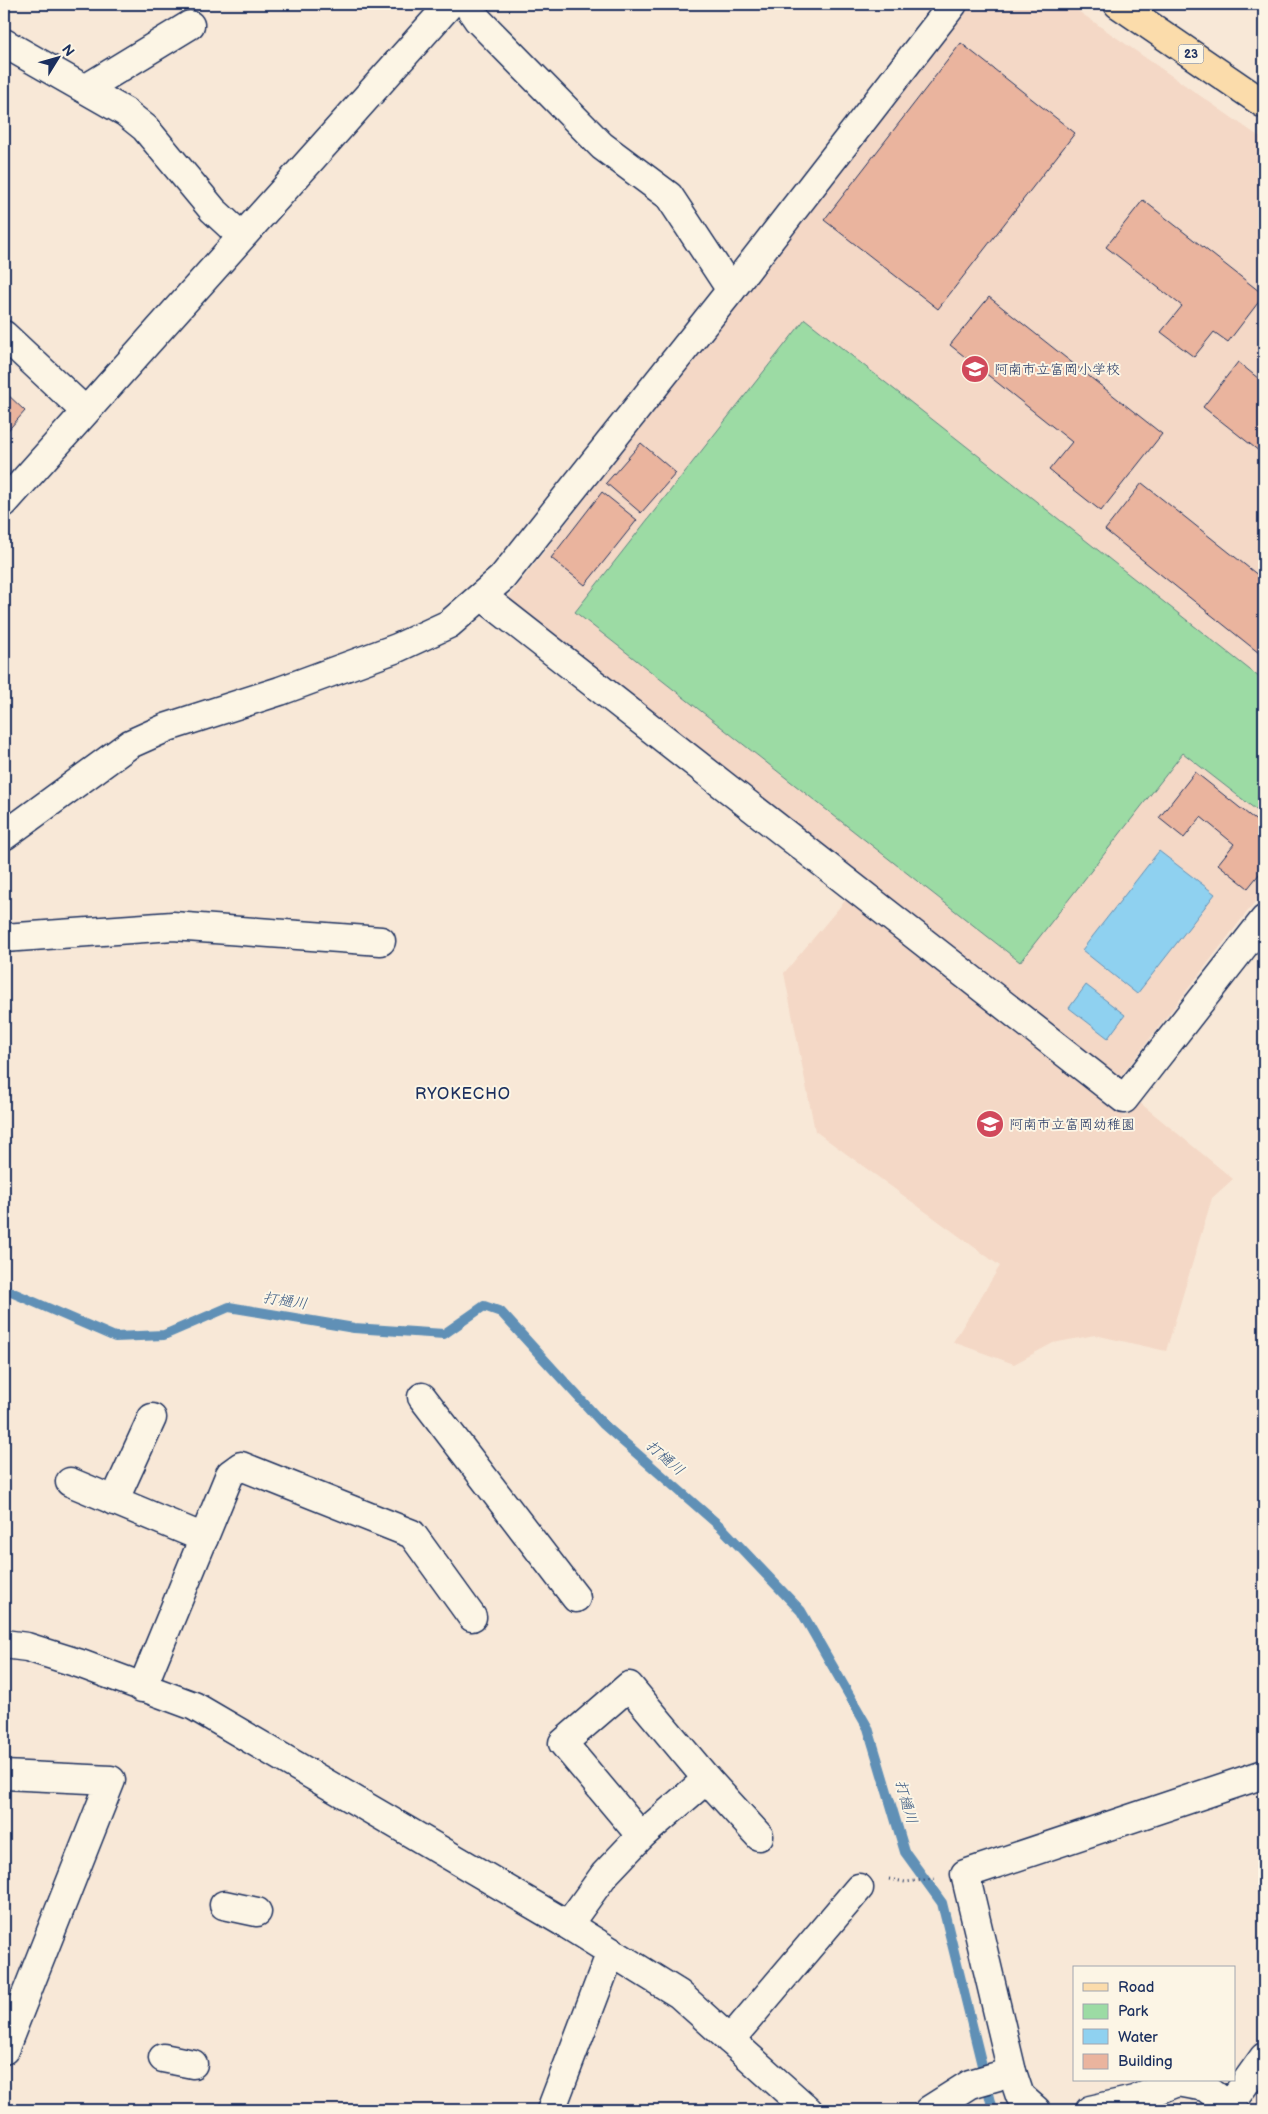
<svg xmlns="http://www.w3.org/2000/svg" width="1268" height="2114" viewBox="0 0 1268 2114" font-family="'Balsamiq Sans','Klee One',sans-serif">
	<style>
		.built { fill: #f4d8c6 }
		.green { fill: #9cdba4; stroke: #5c8581 }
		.water { fill: #8fd1f0; stroke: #6190b6 }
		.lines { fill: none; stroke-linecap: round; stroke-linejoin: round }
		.stream { stroke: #6190b6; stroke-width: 10 }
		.building { fill: #eab49e; stroke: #1b2f5e }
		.minor-casing { stroke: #1b2f5e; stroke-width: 31 }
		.major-casing { stroke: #1b2f5e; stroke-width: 31 }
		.path { stroke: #1b2f5e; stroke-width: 3; stroke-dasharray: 1 4; stroke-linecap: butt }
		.minor { stroke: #fcf5e5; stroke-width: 28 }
		.major { stroke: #fbdcab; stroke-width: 28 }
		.labels { text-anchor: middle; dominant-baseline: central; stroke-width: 4; stroke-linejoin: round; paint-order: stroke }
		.shield { fill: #fcf5e5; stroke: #5e6a86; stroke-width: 1 }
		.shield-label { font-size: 12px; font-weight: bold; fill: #1b2f5e }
		.poi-label { font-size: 14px; fill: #1b2f5e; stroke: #fcf5e5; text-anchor: start }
		.water-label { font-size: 15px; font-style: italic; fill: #385882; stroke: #fcf5e5 }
		.quarter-label { font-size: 16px; letter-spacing: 1px; fill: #1b2f5e; stroke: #fcf5e5 }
	</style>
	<rect width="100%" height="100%" fill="#f8e8d7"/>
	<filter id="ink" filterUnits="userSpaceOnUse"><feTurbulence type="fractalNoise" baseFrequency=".02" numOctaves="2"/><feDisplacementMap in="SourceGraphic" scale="10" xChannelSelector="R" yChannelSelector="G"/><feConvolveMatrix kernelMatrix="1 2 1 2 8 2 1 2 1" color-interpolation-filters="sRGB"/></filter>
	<g filter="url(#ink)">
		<g class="built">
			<path d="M970 4H1068L1264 140V890L1119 1079 508 598Z"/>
			<path d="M849 896 1125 1117 1139 1102 1233 1179 1212 1198 1166 1351 1095 1335 1053 1343 1014 1364 953 1342 1000 1266 815 1131 784 973Z"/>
		</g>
		<path class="green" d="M805 319 1264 681V816L1183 753 1020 962 575 612Z"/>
		<g class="water">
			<path d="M1159 851 1215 894 1137 994 1082 950Z"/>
			<path d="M1086 985 1125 1015 1108 1038 1069 1008Z"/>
		</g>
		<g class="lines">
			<path class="stream" d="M4 1289 115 1337 164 1335 229 1307 354 1328 444 1334 484 1306 501 1312 603 1424 722 1528 801 1611 868 1728 905 1852 942 1903 993 2110"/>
		</g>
		<g class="building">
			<path d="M961 43 1075 133 938 309 824 220Z"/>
			<path d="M1143 200 1264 295 1228 342 1214 332 1194 357 1161 332 1182 306 1106 247Z"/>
			<path d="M989 297 1162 434 1101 511 1049 470 1072 442 950 345Z"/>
			<path d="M1238 362 1264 383V455L1203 407Z"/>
			<path d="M4 391 25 411 4 435Z"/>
			<path d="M641 443 676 473 641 513 606 483Z"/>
			<path d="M1142 483 1264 580V657L1105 530Z"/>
			<path d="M602 492 637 520 585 585 551 558Z"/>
			<path d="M1195 772 1264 827V868L1248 888 1218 864 1234 844 1201 817 1184 838 1159 818Z"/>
		</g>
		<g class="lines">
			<defs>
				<g id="minor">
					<path d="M467 4 478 20 602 146 669 196 731 290"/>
					<path d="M4 43 125 112 145 128 213 210 241 236"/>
					<path d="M85 89 190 25"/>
					<path d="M4 335 85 411"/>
					<path d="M4 503 450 4"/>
					<path d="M482 596 1124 1099 1264 920"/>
					<path d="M4 836 130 744 168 727 280 691 397 648 449 624 502 578 731 290 953 4"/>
					<path d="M4 938 173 926 381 941"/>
					<path d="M422 1397 576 1598"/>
					<path d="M70 1482 204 1538"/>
					<path d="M114 1501 152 1418"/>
					<path d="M4 1644 27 1647 81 1664 194 1706 568 1925 679 1994 808 2110"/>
					<path d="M142 1688 230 1474 241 1466 412 1534 472 1617"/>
					<path d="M4 1775 111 1780 4 2050"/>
					<path d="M641 1836 563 1743 629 1686 707 1779"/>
					<path d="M224 1905 257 1912"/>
					<path d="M568 1925 604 1875 641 1836 707 1779 759 1836"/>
					<path d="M730 2040 859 1888"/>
					<path d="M163 2058 193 2064"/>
					<path d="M551 2110 611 1952"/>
					<path d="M929 2110 970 2084 1012 2072"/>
					<path d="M1036 2110 1020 2096 1012 2072 965 1874 1264 1774"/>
					<path d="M1090 2110 1134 2100 1178 2082 1205 2087 1229 2105"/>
					<path d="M1226 2110 1264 2057"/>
				</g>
				<path id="major" d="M1118 4 1264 104"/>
			</defs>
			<use href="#minor" class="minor-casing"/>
			<use href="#major" class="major-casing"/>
			<path class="path" d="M889 1879 905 1882 935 1879"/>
			<use href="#minor" class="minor"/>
			<use href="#major" class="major"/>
		</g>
	</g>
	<defs>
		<symbol id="school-disc" viewBox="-11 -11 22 22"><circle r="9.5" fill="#d1495b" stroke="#fcf5e5"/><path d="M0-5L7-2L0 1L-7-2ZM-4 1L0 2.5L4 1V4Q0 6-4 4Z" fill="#fff"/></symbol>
	</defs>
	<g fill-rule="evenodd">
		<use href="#school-disc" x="959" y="353" width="32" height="32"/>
		<use href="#school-disc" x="974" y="1108" width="32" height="32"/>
	</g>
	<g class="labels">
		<rect class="shield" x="1178.5" y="44.5" width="25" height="19" rx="4"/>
		<g class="shield-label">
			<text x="1191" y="54">23</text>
		</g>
		<g class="poi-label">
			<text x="994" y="369">阿南市立富岡小学校</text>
			<text x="1009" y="1124">阿南市立富岡幼稚園</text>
		</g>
		<g class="water-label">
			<text transform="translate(285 1301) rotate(9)">打樋川</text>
			<text transform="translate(665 1458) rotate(41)">打樋川</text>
			<text transform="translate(906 1802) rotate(74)">打樋川</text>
		</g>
		<g class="quarter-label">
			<text x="463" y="1094">RYOKECHO</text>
		</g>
	</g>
	<rect width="1268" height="2114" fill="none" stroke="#fcf5e5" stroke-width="20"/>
	<rect x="10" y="10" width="1248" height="2094" fill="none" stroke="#1b2f5e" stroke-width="2" filter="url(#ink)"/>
	<rect x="1073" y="1966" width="162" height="115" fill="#fcf5e5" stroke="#a2a6af"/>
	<rect x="1083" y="1983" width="25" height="8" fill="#fbdcab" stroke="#a2a6af"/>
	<text x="1118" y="1992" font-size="15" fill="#1b2f5e">Road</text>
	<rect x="1083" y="2004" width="25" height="15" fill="#9cdba4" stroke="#a2a6af"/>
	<text x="1118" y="2016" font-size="15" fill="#1b2f5e">Park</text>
	<rect x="1083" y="2029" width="25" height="15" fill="#8fd1f0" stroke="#a2a6af"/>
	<text x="1118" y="2042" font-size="15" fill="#1b2f5e">Water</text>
	<rect x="1083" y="2054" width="25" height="15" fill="#eab49e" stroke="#a2a6af"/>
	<text x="1118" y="2066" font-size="15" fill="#1b2f5e">Building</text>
	<g transform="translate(58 58) rotate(53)" stroke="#fcf5e5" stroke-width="4" paint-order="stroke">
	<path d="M0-4L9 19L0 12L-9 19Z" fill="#1b2f5e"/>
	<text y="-8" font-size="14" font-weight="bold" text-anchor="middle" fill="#1b2f5e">N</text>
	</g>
</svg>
